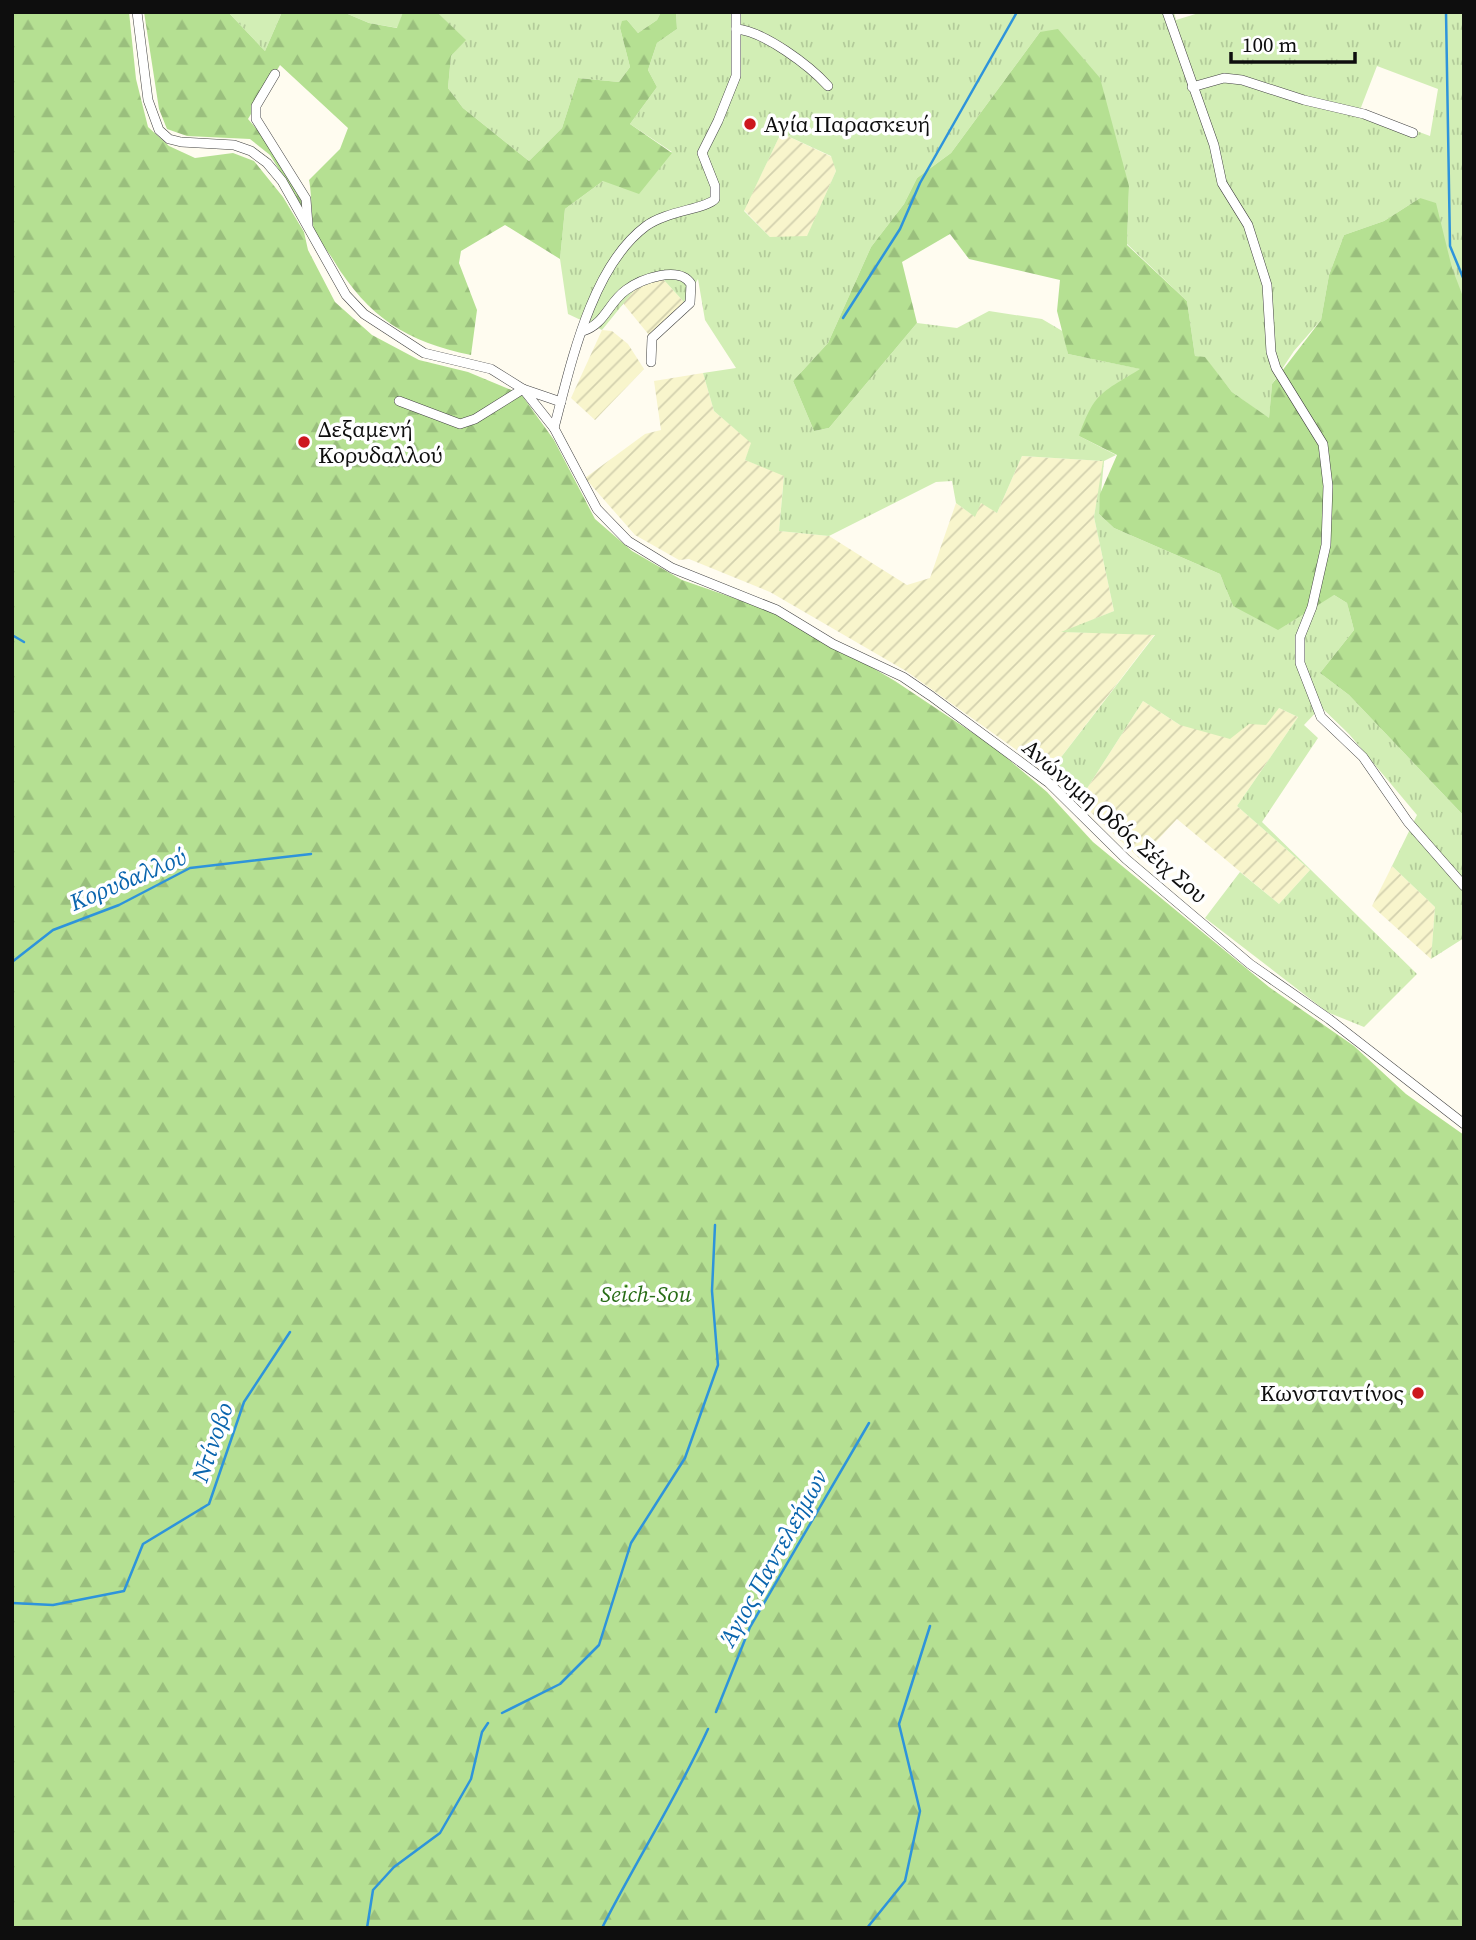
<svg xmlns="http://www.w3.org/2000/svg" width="1476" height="1940" viewBox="0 0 1476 1940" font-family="'Source Serif 4',serif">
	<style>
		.farmland { fill: url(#farmland-furrows) }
		.grass { fill: url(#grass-tufts); fill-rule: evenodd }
		.forest { fill: url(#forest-firs) }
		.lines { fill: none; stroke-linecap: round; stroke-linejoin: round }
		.stream { stroke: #2e94db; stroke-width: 2.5 }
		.minor-casing { stroke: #414141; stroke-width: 10 }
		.minor { stroke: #fff; stroke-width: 9 }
		.poi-dot { fill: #cd171e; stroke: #fff; stroke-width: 2.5 }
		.labels { text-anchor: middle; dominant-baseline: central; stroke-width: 7; stroke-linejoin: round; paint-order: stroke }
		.poi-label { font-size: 23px; fill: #0e0e0e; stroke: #fff; text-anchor: start }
		.street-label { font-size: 23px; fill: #0e0e0e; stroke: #fff }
		.park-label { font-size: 23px; font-style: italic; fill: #286d17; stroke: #fff }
		.water-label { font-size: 24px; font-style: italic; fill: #0a65ae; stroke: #fff }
	</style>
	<defs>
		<pattern id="farmland-furrows" width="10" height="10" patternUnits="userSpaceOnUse" patternTransform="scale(1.75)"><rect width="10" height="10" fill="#f8f5cc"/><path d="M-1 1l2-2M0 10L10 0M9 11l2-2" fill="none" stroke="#d3d1ae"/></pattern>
		<pattern id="grass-tufts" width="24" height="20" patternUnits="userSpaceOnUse" patternTransform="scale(1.75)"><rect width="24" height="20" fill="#d2eeb5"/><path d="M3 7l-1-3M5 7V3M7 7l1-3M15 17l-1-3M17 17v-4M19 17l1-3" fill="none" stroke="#b3cb9a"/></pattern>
		<pattern id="forest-firs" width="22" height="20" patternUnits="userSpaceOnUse" patternTransform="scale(1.75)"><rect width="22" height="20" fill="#b5e092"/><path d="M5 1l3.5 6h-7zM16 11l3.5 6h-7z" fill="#9abf7d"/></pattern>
	</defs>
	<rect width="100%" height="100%" fill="#fffcf0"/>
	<g class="farmland">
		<path d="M781 133 832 157 836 171 807 237H770L744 210Z"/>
		<path d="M663 279 684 302 649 335 622 302 636 288Z"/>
		<path d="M602 330 612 331 628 344 644 369 595 420 571 398Z"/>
		<path d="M703 373 714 411 752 443 745 460 784 475 779 531 829 536 907 585 930 578 956 503 974 516 981 502 997 513 1022 456 1104 461 1094 517 1114 611 1063 632 1155 634 1049 773 906 671 770 592 689 559 679 560 635 535 585 478 645 434 661 430 654 381Z"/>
		<path d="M1143 701 1180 725 1249 724 1279 708 1298 717 1237 806 1310 870 1279 904 1177 819 1140 859 1079 801Z"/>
		<path d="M1392 866 1435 907 1431 959 1372 906Z"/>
	</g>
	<g class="grass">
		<path d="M228 12H282L265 51Z"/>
		<path d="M343 12H403L398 28 369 23Z"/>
		<path d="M437 12H661L657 20 638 33 627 20 620 28 630 67 619 82 578 78 562 128 529 161 463 108 448 88 451 56 465 40Z"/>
		<path d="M676 12H1174L1176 20 1202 12H1464V299L1420 198 1384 221 1344 235 1329 275 1321 320 1294 351 1272 384 1269 419 1232 392 1205 358 1195 356 1187 301 1127 244 1129 186 1040 32 951 153 917 178 904 204 871 247 828 343 793 381 814 431 829 428 917 323 957 328 989 311 1042 319 1064 332 1068 354 1141 369 1079 436 1116 455 1104 461 1099 514 1114 528 1220 574 1233 606 1334 595 1347 603 1354 630 1320 673 1349 695 1464 816V938L1431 959 1435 907 1392 866 1417 815 1349 734 1321 707 1304 725 1318 738 1262 822 1417 974 1364 1027 1327 1012 1205 918 1240 872 1279 904 1310 870 1237 806 1298 717 1279 708 1266 725 1249 724 1230 739 1180 725 1143 701 1079 801 1049 773 1155 635 1061 632 1114 611 1094 517 1103 461 1022 456 997 513 981 503 975 517 956 503 952 481 936 482 829 536 779 531 784 476 745 460 751 443 714 411 703 373 736 368 705 320 698 279 684 302 663 279 636 288 602 330 568 314 560 259 565 209 603 181 672 152 630 124 657 87 648 70 657 43 677 29ZM1377 66 1438 89 1430 136 1360 110ZM781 133 831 156 836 171 807 236 770 237 744 211Z"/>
	</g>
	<g class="forest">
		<path d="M12 12H129L136 79 148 127 169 146 195 158 233 153 254 161 283 197 304 232 308 250 335 302 372 335 419 360 468 372 521 394 554 440 595 519 632 551 682 580 783 615 895 681 994 747 1047 792 1093 842 1269 987 1354 1046 1406 1094 1464 1135V1928H12Z"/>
		<path d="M144 12H228L265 51 282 12H343L369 23 397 28 403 12H437L466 40 451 56 448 88 463 108 529 161 562 128 578 78 619 82 630 67 620 28 622 21 627 20 638 33 657 20 661 12H676L677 29 657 43 648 70 657 87 630 124 672 153 639 194 603 181 565 209 560 259 505 225 461 251 459 263 477 310 471 355C407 342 368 317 334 261 328 251 318 240 314 229 311 218 312 194 309 180L340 149 348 128 280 65 248 119 274 149 308 211 306 213 270 155 250 139 187 136 167 129 159 109Z"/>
		<path d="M1058 29 1100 78 1129 186 1127 245 1187 301 1195 356 1205 357 1232 392 1269 418 1272 384 1321 320 1329 275 1344 235 1384 221 1420 198 1436 203 1452 268 1464 299V816L1349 695 1320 673 1354 630 1347 603 1334 595 1278 630 1233 606 1220 574 1114 528 1099 514 1100 494 1117 455 1079 436C1095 391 1102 393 1140 369L1068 354 1057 311 1060 280 969 259 950 234 902 262 917 323 829 428 814 431 793 381 828 343 871 247 904 204 917 178 951 153 1040 32Z"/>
	</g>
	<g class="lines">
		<g class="stream">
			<path d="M1446 12 1450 246 1464 280"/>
			<path d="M843 318 900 229 920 183 1017 12"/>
			<path d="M12 635 24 642"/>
			<path d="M12 962 53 930 119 905 190 868 311 854"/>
			<path d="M12 1603 53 1605 124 1591 143 1544 209 1504 244 1402 290 1332"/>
			<path d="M716 1712 750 1627 869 1423"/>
			<path d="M502 1713 560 1684 599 1645 631 1543 685 1458 718 1365 712 1291 715 1225"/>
			<path d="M367 1928 373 1890 394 1867 440 1833 471 1779 482 1732 488 1723"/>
			<path d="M602 1928C636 1861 677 1797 708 1729"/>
			<path d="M867 1928 905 1881 920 1811 899 1724 930 1626"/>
		</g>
		<defs>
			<g id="minor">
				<path d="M137 12 148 100 159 130 169 139 181 142 234 145 251 151 267 163 282 181 346 295 364 314 424 353 491 369 523 389 554 428 597 509 628 541 672 568 777 610 833 644 903 677 931 696 1049 783 1126 859 1250 964 1329 1019 1464 1124"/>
				<path d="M1167 12 1214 145 1222 183 1248 225 1267 285 1271 352 1276 368 1323 444 1328 486 1326 545 1312 607 1300 637V663L1321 717 1363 757 1408 822 1464 886"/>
				<path d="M736 29C764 31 810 66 828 86"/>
				<path d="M275 74 256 106V119L306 199 308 225"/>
				<path d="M1192 87 1224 78 1242 80 1304 100 1364 114 1413 133"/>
				<path d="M583 331C605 324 608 303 626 290 641 279 679 265 691 284L690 303 652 338 651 362"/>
				<path d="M399 401 460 424 475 419 523 389 561 402"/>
				<path d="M554 428C571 364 591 267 646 226 666 211 706 209 715 199V186L702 153 718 121 736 76V12"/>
			</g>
		</defs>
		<use href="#minor" class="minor-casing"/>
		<use href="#minor" class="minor"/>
	</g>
	<g class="poi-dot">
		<circle cx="750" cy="124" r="7"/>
		<circle cx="304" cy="442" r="7"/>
		<circle cx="1418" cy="1393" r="7"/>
	</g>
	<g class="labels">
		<g class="poi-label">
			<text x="764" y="124">Αγία Παρασκευή</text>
			<text x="318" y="429">Δεξαμενή<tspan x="318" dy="26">Κορυδαλλού</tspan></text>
			<text x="1404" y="1393" text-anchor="end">Κωνσταντίνος</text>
		</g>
		<g class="street-label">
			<text transform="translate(1115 821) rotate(41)">Ανώνυμη Οδός Σέιχ Σου</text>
		</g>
		<g class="park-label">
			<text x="646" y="1294">Seich-Sou</text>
		</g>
		<g class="water-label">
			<text transform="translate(128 879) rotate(-23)">Κορυδαλλού</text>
			<text transform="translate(212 1442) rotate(-71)">Ντίνοβο</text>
			<text transform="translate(773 1558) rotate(-61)">Άγιος Παντελεήμων</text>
		</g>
	</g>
	<rect width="1476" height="1940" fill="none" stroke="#0e0e0e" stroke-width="28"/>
	<path d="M1231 52v10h124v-10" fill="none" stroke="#0e0e0e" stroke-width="3.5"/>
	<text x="1242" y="52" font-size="21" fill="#0e0e0e" stroke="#ffffff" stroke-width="5" paint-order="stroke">100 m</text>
</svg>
